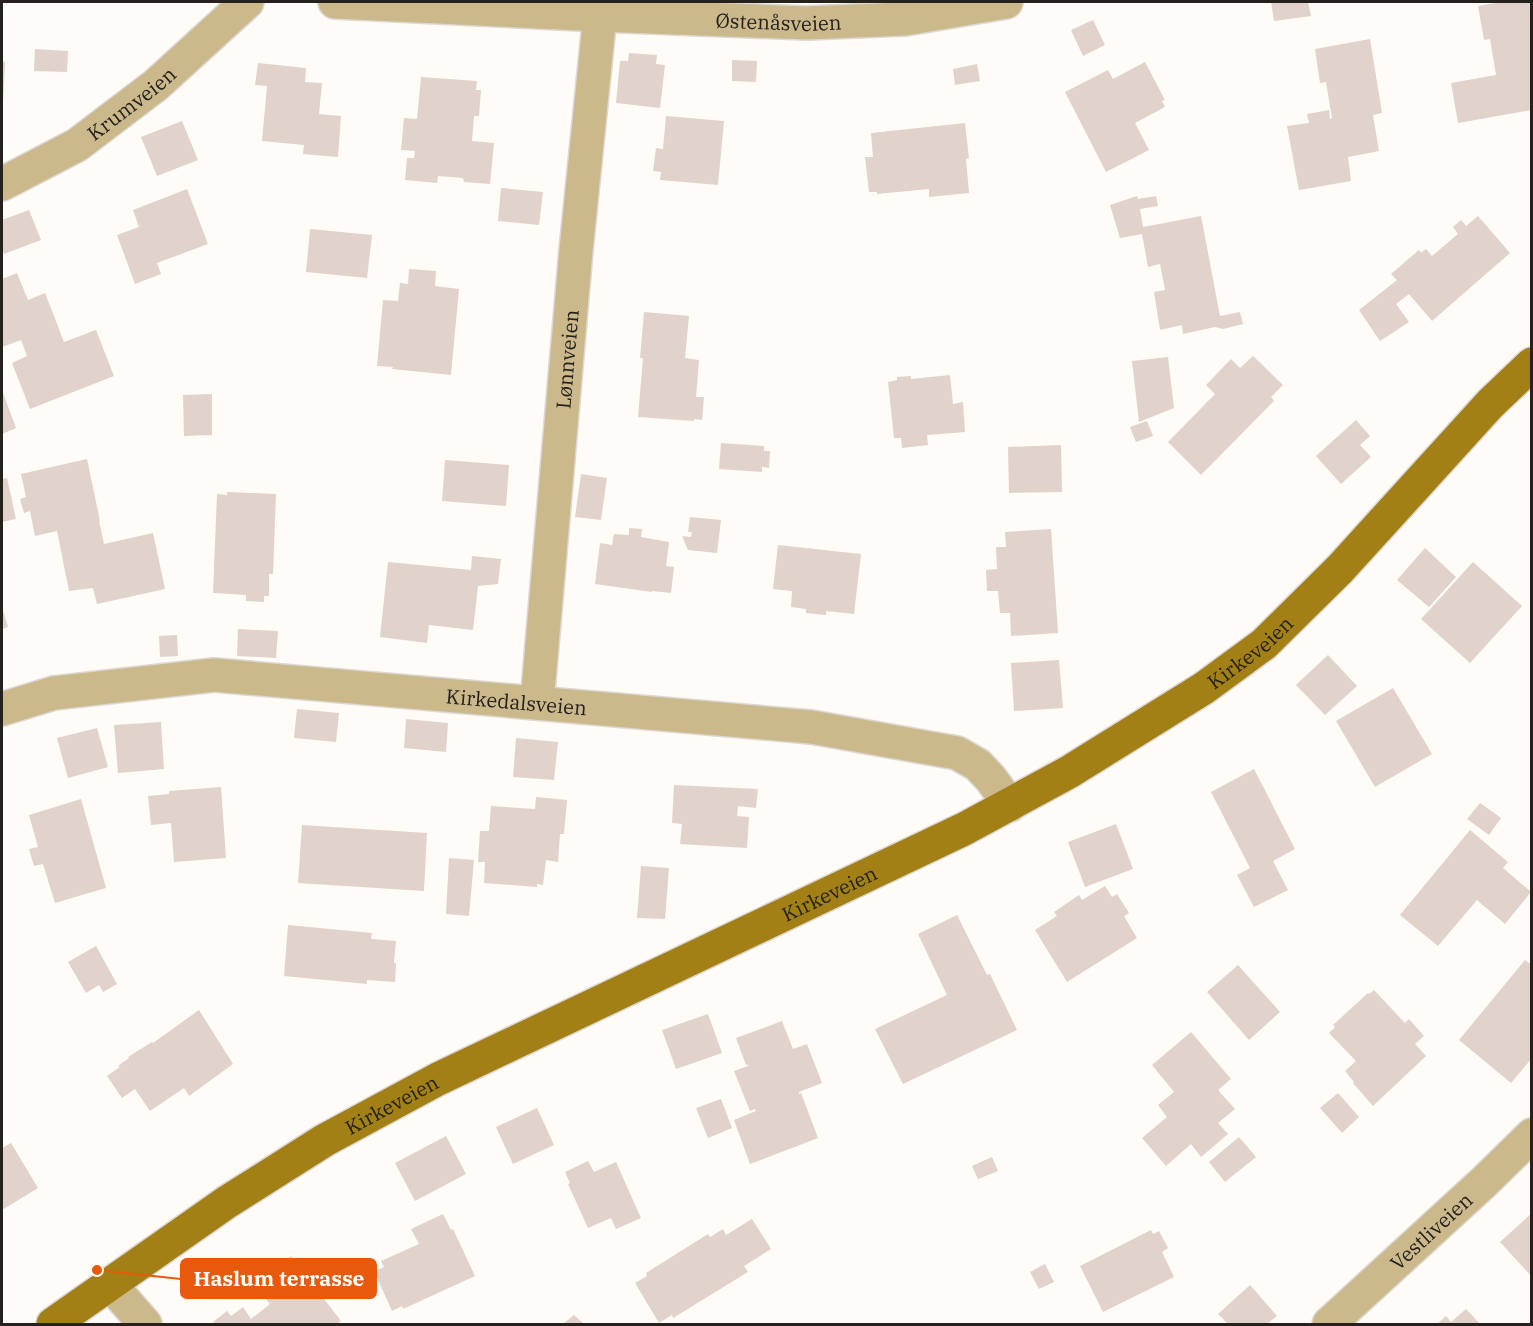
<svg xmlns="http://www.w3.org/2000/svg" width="1533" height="1326" viewBox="0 0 1533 1326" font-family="'IBM Plex Serif',serif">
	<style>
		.building { fill: #e1d3cb }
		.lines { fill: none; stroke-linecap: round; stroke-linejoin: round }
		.minor-casing { stroke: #dcd8d3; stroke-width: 36 }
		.major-casing { stroke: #dcd8d3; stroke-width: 36 }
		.minor { stroke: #cbb98c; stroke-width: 33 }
		.major { stroke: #a28015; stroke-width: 33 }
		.labels { text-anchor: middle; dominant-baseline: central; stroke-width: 5; stroke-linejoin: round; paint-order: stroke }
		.street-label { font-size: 20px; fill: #25211d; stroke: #fffbf6 }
		.leader { fill: none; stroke: #e8590c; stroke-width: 2 }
		.callout-dot { fill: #e8590c; stroke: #fffbf6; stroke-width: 2 }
		.callout { fill: #e8590c; stroke: #e8590c; stroke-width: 2 }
		.callout-label { font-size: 21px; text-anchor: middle; font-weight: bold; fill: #fff }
	</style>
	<rect width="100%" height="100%" fill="#fffbf6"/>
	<g class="building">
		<path d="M1271 2H1308L1311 16 1274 21Z"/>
		<path d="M1501 2H1532V110L1458 123 1451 83 1496 75 1490 39 1484 40 1478 6Z"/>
		<path d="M1093 20 1105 45 1083 56 1071 30Z"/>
		<path d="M1370 39 1382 113 1373 115 1379 151 1348 157 1351 181 1299 190 1287 126 1309 123 1307 114 1329 110 1330 119 1332 118 1326 82 1320 83 1315 49Z"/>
		<path d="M35 49 68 51 67 72 34 71Z"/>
		<path d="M629 53 657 55 656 64 665 65 660 108 616 103 620 61H628Z"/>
		<path d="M732 60 757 61 756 82 732 81Z"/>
		<path d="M2 61 5 62 3 102H2Z"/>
		<path d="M1145 62 1165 100 1162 101 1165 107 1135 123 1149 150 1106 172 1065 92 1108 70 1113 79Z"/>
		<path d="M258 63 306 68 305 82 322 83 319 114 341 116 338 157 303 154 304 145 262 141 267 86 255 85Z"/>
		<path d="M977 64 980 81 955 85 953 69Z"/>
		<path d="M421 77 477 81 476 90H481L479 116H474L472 141 494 143 490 184 464 182 463 178 438 176 437 183 405 180 407 158H414L415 151 401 150 404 118 417 119Z"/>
		<path d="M666 116 724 121 718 185 660 180 661 172 653 171 656 148 663 149Z"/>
		<path d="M182 121 198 160 157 176 141 137Z"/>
		<path d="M965 123 969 158 966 159 969 193 929 197V189L877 194V192H869L865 157H873L871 133Z"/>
		<path d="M501 188 543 192 539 225 498 221Z"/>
		<path d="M187 189 208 244 157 263 161 274 135 284 117 235 139 227 133 210Z"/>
		<path d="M1137 196 1138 199 1156 196 1158 206 1140 209 1143 227 1201 216 1220 316 1240 312 1243 324 1223 329 1215 327 1183 334 1182 325 1160 330 1154 292 1165 290 1160 264 1148 267 1142 234 1120 238 1110 205Z"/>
		<path d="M29 210 41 240 4 254 2 249V220Z"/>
		<path d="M1478 216 1510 253 1432 321 1409 294 1396 304 1409 322 1380 341 1359 310 1397 280 1391 274 1419 250 1421 253 1426 249 1432 256 1458 234 1453 227 1461 220 1466 226Z"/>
		<path d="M310 229 372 235 367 278 306 272Z"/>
		<path d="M409 269 436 271 435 286 459 289 451 375 392 369 393 367 377 366 383 300 398 301 400 283 408 284Z"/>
		<path d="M17 273 28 300 45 293 64 342 96 330 114 376 30 409 12 363 27 356 21 340 2 347V279Z"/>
		<path d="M644 312 689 316 685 358 699 360 696 397H704L702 420 694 419V421L638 417 643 358H640Z"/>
		<path d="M1253 356 1283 385 1271 397 1274 401 1201 475 1168 442 1215 394 1206 385 1231 359 1240 368Z"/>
		<path d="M1168 357 1174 408 1139 422 1132 361Z"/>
		<path d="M950 375 953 404 963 402 965 432 927 435 928 445 902 448 901 438H894L888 382 897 380V377L911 376V379Z"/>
		<path d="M2 390 16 428 2 434Z"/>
		<path d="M212 394V435L184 436 183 395Z"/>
		<path d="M1356 420 1370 436 1360 445 1371 457 1341 484 1316 456Z"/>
		<path d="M1147 421 1153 436 1136 442 1130 427Z"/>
		<path d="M721 443 764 446V451H770L769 468 762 467V472L719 469Z"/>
		<path d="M1061 445 1062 492 1009 493 1008 447Z"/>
		<path d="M87 459 100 521H99L104 544 153 533 165 589 97 604 93 588 69 591 57 531 35 536 30 511 24 513 20 499 26 497 21 474Z"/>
		<path d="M445 460 509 465 506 506 442 501Z"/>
		<path d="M581 474 607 478 601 520 575 517Z"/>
		<path d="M7 478 16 519 2 522V479Z"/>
		<path d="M227 492 276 494 273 574H269V596H264V602L246 601V595L213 593 217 494 227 495Z"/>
		<path d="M690 517 721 520 717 553 688 550 682 536 691 537 692 532H688Z"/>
		<path d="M629 528 642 529 641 537 669 542 666 566 674 567 671 593 652 591V592L595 584 600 543 612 545 614 534 629 535Z"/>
		<path d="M1051 529 1058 633 1011 636 1010 613H1000L998 591H987L986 570 997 569 996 547H1006L1005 532Z"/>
		<path d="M778 545 861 554 854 614 826 611V615L806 613V609L791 607 792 591 773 589Z"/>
		<path d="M1425 548 1456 577 1429 607 1397 580Z"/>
		<path d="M472 556 501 559 498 584 478 586 473 630 429 625 427 643 380 637 388 562 471 570Z"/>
		<path d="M1473 562 1522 606 1470 663 1421 619Z"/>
		<path d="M2 607 8 627 2 629Z"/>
		<path d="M238 629 278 631 276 658 237 656Z"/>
		<path d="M177 635 178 656 160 657 159 636Z"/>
		<path d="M1328 655 1357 686 1325 715 1296 685Z"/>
		<path d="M1059 660 1063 708 1014 711 1011 663Z"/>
		<path d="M1393 688 1432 754 1375 787 1336 721Z"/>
		<path d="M297 709 339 713 336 742 294 738Z"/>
		<path d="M406 719 448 723 446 752 404 748Z"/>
		<path d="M161 722 164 769 118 773 114 725Z"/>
		<path d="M97 728 108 767 68 778 57 738Z"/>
		<path d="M516 738 558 742 554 780 513 777Z"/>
		<path d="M1254 769 1295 849 1273 861 1288 890 1254 907 1237 875 1250 868 1211 792Z"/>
		<path d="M674 785 758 789 756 808 738 806 737 816 749 817 747 848 680 844 682 824 672 823Z"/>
		<path d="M221 787 226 858 174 862 171 823 151 825 148 796 169 794V791Z"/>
		<path d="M536 797 567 800 564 834H560L558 862 546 860 543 885 537 884V887L484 883 485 862H478L480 831H489L491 806 535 809Z"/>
		<path d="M81 799 106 888 55 903 43 864 34 866 29 849 38 847 29 815Z"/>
		<path d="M1480 803 1501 818 1489 835 1467 819Z"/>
		<path d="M1116 824 1133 869 1085 887 1068 842Z"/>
		<path d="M302 825 427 833 424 891 298 883Z"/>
		<path d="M1470 830 1508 862 1503 868 1531 892 1505 924 1477 900 1438 946 1400 915Z"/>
		<path d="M449 858 474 860 469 916 446 914Z"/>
		<path d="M641 866 669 868 665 919 637 918Z"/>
		<path d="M1105 886 1112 897 1117 894 1129 913 1124 916 1137 938 1067 982 1035 930 1057 916 1054 912 1079 895 1082 900Z"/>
		<path d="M957 915 987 975 990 974 1017 1030 903 1084 875 1029 947 995 918 934Z"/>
		<path d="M288 925 372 933 371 939 396 941 394 963H396L395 982 367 980V984L284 976Z"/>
		<path d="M96 946 117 984 103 992 99 985 86 993 68 962Z"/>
		<path d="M1525 960 1532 965V1058L1511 1083 1459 1040Z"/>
		<path d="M1238 965 1280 1012 1249 1040 1207 992Z"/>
		<path d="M1374 990 1405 1023 1409 1019 1424 1036 1415 1044 1426 1056 1373 1106 1353 1083 1354 1082 1345 1071 1356 1061 1329 1033 1335 1027 1333 1025 1368 993 1369 994Z"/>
		<path d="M199 1010 233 1064 189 1096 184 1088 150 1111 135 1089 122 1098 107 1076 120 1067 118 1066 129 1058 128 1057 152 1042 153 1043Z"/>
		<path d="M708 1014 722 1053 676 1069 662 1030Z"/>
		<path d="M782 1021 793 1049 807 1044 822 1083 799 1092V1094L801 1093 818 1138 750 1164 734 1120 756 1111 755 1109 750 1111 734 1071 748 1066 747 1064 746 1065 736 1038Z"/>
		<path d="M1191 1032 1231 1079 1218 1090 1235 1109 1218 1123 1228 1134 1201 1157 1191 1144 1166 1166 1142 1138 1167 1117 1158 1105 1174 1092 1152 1065Z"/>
		<path d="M1338 1093 1359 1117 1342 1133 1320 1108Z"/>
		<path d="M721 1099 732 1128 708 1138 696 1108Z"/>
		<path d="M537 1108 554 1145 513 1164 496 1127Z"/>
		<path d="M446 1136 466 1174 415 1201 395 1163Z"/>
		<path d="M1239 1137 1256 1157 1225 1182 1209 1162Z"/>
		<path d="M11 1143 38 1188 2 1210V1148Z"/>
		<path d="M992 1157 998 1171 978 1179 972 1166Z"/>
		<path d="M588 1161 594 1172 616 1162 641 1218 616 1229 611 1218 588 1228 568 1184 570 1183 565 1172Z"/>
		<path d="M1532 1213V1277L1500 1242Z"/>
		<path d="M443 1214 451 1230 453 1229 475 1276 403 1309 402 1306 392 1311 374 1271 384 1267 381 1261 419 1244 411 1229Z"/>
		<path d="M752 1219 771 1249 744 1266 748 1272 673 1318 672 1315 659 1323 635 1283 647 1276 646 1273 708 1234 710 1237 723 1229 726 1235Z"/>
		<path d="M1151 1230 1153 1234 1159 1231 1168 1248 1162 1252 1174 1277 1103 1312 1080 1266Z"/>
		<path d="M291 1256 341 1321 337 1324H215L213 1322 227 1311 231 1316 243 1307 251 1319 270 1304 254 1284 266 1275 262 1270 276 1259 281 1264Z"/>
		<path d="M1045 1264 1054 1282 1039 1289 1030 1272Z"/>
		<path d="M1250 1285 1277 1316 1267 1324H1228L1218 1314Z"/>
		<path d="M1466 1309 1480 1324H1437L1446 1316 1451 1322Z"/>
		<path d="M574 1315 584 1324H563Z"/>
	</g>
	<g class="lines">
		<defs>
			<g id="minor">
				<path id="s1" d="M335 2 600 15 806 23 905 19 1006 2"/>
				<path id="s2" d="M2 184 77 145 156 85 247 2"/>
				<path id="s3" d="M537 703 576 250 600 15"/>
				<path id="s4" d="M2 709 54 693 214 675 811 727 957 753 978 765 991 779 1010 805"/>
				<path d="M110 1284 145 1324"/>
				<path id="s5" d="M1329 1324 1484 1182 1532 1135"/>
			</g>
			<g id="major">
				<path id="s6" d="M53 1324 227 1202 325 1140 438 1079 964 829 1069 772 1204 688 1264 644 1340 569 1490 404 1532 364"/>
			</g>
		</defs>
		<use href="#minor" class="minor-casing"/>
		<use href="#major" class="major-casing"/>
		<use href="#minor" class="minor"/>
		<use href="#major" class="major"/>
	</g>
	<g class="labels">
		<g class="street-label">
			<text stroke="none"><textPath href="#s1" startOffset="444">Østenåsveien</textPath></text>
			<text stroke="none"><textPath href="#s2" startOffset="153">Krumveien</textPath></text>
			<text stroke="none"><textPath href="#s3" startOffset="345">Lønnveien</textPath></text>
			<text stroke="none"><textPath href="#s6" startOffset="1376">Kirkeveien</textPath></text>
			<text stroke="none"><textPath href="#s4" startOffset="519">Kirkedalsveien</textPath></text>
			<text stroke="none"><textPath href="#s6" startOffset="890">Kirkeveien</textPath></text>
			<text stroke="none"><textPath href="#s6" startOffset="404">Kirkeveien</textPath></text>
			<text stroke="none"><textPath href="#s5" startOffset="138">Vestliveien</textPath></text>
		</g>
	</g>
	<path class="leader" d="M97 1270L181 1279"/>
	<circle class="callout-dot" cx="97" cy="1270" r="6"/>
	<rect class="callout" x="181" y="1259" width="195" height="39" rx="6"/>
	<g class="callout-label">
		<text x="279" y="1286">Haslum terrasse</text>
	</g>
	<rect width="1533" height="1326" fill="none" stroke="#25211d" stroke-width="6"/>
</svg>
